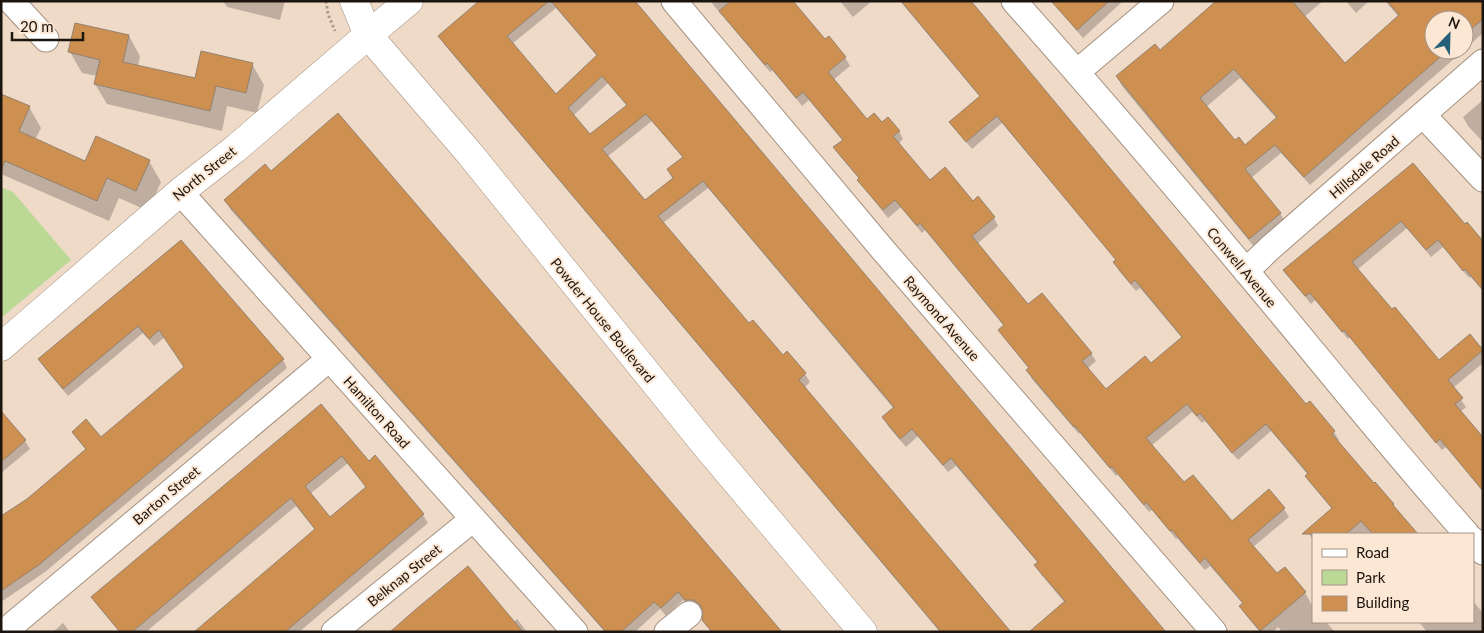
<svg xmlns="http://www.w3.org/2000/svg" width="1484" height="633" viewBox="0 0 1484 633" font-family="Lato,sans-serif">
	<style>
		.green { fill: #bbd995 }
		.shadow { fill: #0003; fill-rule: evenodd }
		.building { fill: #ce9051; stroke: #93816f; fill-rule: evenodd }
		.lines { fill: none; stroke-linecap: round; stroke-linejoin: round }
		.street-casing { stroke: #a49180; stroke-width: 27 }
		.secondary-casing { stroke: #a49180; stroke-width: 29 }
		.path { stroke: #aa9a8b; stroke-width: 3; stroke-dasharray: 2.5 2.5; stroke-linecap: butt }
		.street { stroke: #fff; stroke-width: 25 }
		.secondary { stroke: #fff; stroke-width: 28 }
		.labels { text-anchor: middle; dominant-baseline: central; stroke-width: 4; stroke-linejoin: round; paint-order: stroke }
		.street-label { font-size: 14px; fill: #1c140e; stroke: #fce7d4 }
	</style>
	<rect width="100%" height="100%" fill="#efdac7"/>
	<path class="green" d="M1 187 13 192 71 260 1 318Z"/>
	<g class="shadow">
		<path d="M223 1H285L280 20 227 7Z"/>
		<path d="M481 1H633L1165 632 1065 603 1040 573 1036 565 1038 563 956 466 948 472 918 436 906 447 888 426 884 418 894 409 708 188 663 223 749 325 782 356 787 352 805 374 810 382 804 388 1011 632H940L444 44 440 36ZM556 8 597 56 556 95 512 44ZM608 83 627 106 590 136 573 116ZM652 121 684 159 674 178 645 202 607 157Z"/>
		<path d="M710 1H792L825 41 845 57 850 66 833 80 867 121 881 124 899 131 903 139 898 144 930 181 973 202 994 218 998 226 977 244 1028 306 1091 353 1096 361 1087 369 1106 391 1150 365 1182 338 1140 288 1136 291 1119 271 1115 263 1117 261 1002 123 972 149 956 130 951 122 980 97 900 1H969L1306 406 1334 432 1339 440 1337 442 1374 485 1375 484 1393 505 1398 513 1416 534H1313V540L1307 531 1333 510 1311 484 1306 476 1308 475 1271 431 1238 460 1205 421 1202 423 1192 412 1151 446 1183 484 1232 523 1269 491 1284 509 1289 517 1253 547 1277 575 1305 593 1310 601H1309L1313 606V622H1326L1335 632H1282L1278 627 1273 632H1260L1245 614 1240 606 1243 604 1210 566 1205 570 1177 538 1176 539 1152 510 1149 512 1118 474 1116 476 1080 433 1079 434 1059 411 1032 379 1028 371 1030 369 1004 338 999 330 1004 326 925 230 922 233 901 207 888 218 864 188 860 179 840 156 835 148 843 141 809 100 802 106 773 70 770 72Z"/>
		<path d="M840 1H872L853 17Z"/>
		<path d="M1054 1H1123L1083 38 1065 17Z"/>
		<path d="M1218 1H1323L1304 17 1345 64 1399 17 1385 1H1483V33L1464 50V20H1434V50H1464L1310 185 1281 153 1251 178 1280 213 1285 222 1255 248 1122 86 1117 77 1159 52ZM1240 78 1277 119 1245 147 1235 142 1206 107Z"/>
		<path d="M1346 1H1369L1356 13Z"/>
		<path d="M129 36 140 56 138 66 196 80 252 64 264 85 257 113 227 106 222 131 107 104 95 84 97 76 82 73 70 52Z"/>
		<path d="M1 95 29 107 41 128 35 140 86 162 149 161 161 182 148 211 119 198 109 221 1 174Z"/>
		<path d="M1483 100V142L1468 126 1463 117Z"/>
		<path d="M1413 164 1465 226 1483 243V291L1471 277 1469 278 1443 247 1431 257 1407 228 1357 270 1438 362 1470 336 1483 352V363L1453 388 1466 407 1460 412 1483 439V491L1446 447 1442 450 1350 337 1348 339 1315 300 1311 304 1290 278 1285 270Z"/>
		<path d="M225 200 781 632H711L703 620 705 612 699 608H691L683 600 666 616 660 609 635 632H605L230 209Z"/>
		<path d="M181 241 283 360 287 368 45 572 1 602V518L28 500 87 450 78 440 73 432 101 438 185 367 165 337 154 346 143 333 68 396 44 367 40 359Z"/>
		<path d="M321 406 369 462 375 457 423 515 428 523 299 632H196L316 531 296 506 146 632H120L98 606 93 597ZM348 463 367 488 330 519 310 494Z"/>
		<path d="M1 414 25 441 30 449 1 473Z"/>
		<path d="M1473 601 1483 613V632H1427L1419 622H1473Z"/>
		<path d="M517 619 527 632H504V631Z"/>
		<path d="M63 623 70 632H53Z"/>
	</g>
	<g class="building">
		<path d="M479 1H549L507 36 556 94 597 55 551 1H635L1166 632H1029L1065 601 1034 565 1038 562 951 458 943 465 912 429 900 439 882 417 894 407 703 181 658 216 749 323 753 320 783 355 787 351 806 373 799 380 1011 632H941L438 36ZM602 76 627 105 590 134 568 108ZM646 114 683 157 667 169 673 178 645 200 602 149Z"/>
		<path d="M731 1H793L825 39 829 36 846 57 828 72 867 119 874 113 882 122 888 117 900 131 893 136 930 180 945 167 973 201 978 196 995 217 972 236 1028 304 1042 293 1092 353 1082 361 1106 389 1145 356 1151 363 1182 337 1135 280 1131 284 1113 262 1116 260 997 116 966 142 949 122 980 96 901 1H971L1306 404 1310 401 1335 431 1332 434 1374 483 1375 482 1394 504 1393 505 1418 534H1373L1361 521 1346 534H1302L1332 508 1305 476 1308 473 1266 424 1232 453 1200 413 1197 416 1187 404 1146 438 1184 482 1193 475 1232 521 1269 489 1285 508 1248 540 1277 573 1285 567 1306 592 1260 631 1239 606 1243 603 1205 558 1200 563 1172 530 1170 531 1146 502 1144 505 1112 467 1110 468 1075 426 1074 427 1053 402 1026 370 1029 368 998 330 1004 325 920 223 917 226 895 200 883 210 857 180 859 178 833 147 843 140 803 92 796 98 767 63 765 65 719 11Z"/>
		<path d="M1051 1H1109L1077 30Z"/>
		<path d="M1216 1H1292L1345 63 1399 15 1387 1H1483V19L1464 35V20H1434V50H1448L1304 177 1275 145 1245 169 1281 213 1249 239 1116 76 1155 44 1160 50ZM1234 69 1277 117 1245 145 1239 137 1235 140 1200 98Z"/>
		<path d="M75 23 129 35 123 62 195 78 201 51 253 63 246 93 216 86 210 111 94 84 100 60 68 52Z"/>
		<path d="M1 94 30 106 19 131 85 161 96 136 150 160 136 191 107 178 97 201 5 161 1 170Z"/>
		<path d="M338 113 725 565 782 632H712L702 620 703 612 700 605 694 600H685L678 592 661 608 654 602 621 632H606L224 200 265 164 271 171Z"/>
		<path d="M1413 163 1465 224 1467 222 1483 241V290L1465 269 1463 271 1438 240 1426 250 1401 221 1352 262 1392 309 1395 307 1439 360 1470 334 1483 350 1448 380 1463 398 1455 404 1483 437V491L1440 439 1436 443 1344 330 1342 332 1310 293 1305 296 1283 270Z"/>
		<path d="M181 240 284 359 40 564 1 591V516L27 499 86 449 72 432 86 419 101 437 184 367 159 330 149 339 138 326 63 389 38 359Z"/>
		<path d="M321 404 369 461 375 455 424 514 285 632H194L315 529 291 498 132 632H120L91 597ZM342 456 366 487 330 517 305 486Z"/>
		<path d="M1 411 26 440 1 462Z"/>
		<path d="M468 566 523 632H390L415 610Z"/>
	</g>
	<g class="lines">
		<defs>
			<g id="street">
				<path d="M11 1 46 39"/>
				<path d="M674 1 884 251 1214 632"/>
				<path d="M1014 1C1093 90 1170 180 1246 271 1320 359 1391 449 1467 534"/>
				<path d="M1077 72 1161 1"/>
				<path d="M1423 115 1483 179"/>
				<path d="M180 192 575 632"/>
				<path d="M1246 271 1270 248 1483 62"/>
				<path d="M1473 540 1483 552"/>
				<path d="M4 632 329 359"/>
				<path d="M334 632 473 519"/>
				<path d="M667 632 689 614"/>
			</g>
			<g id="secondary">
				<path d="M354 1 368 35 470 154 706 446 863 632"/>
				<path d="M1 347 180 192 235 149 368 35 409 1"/>
			</g>
		</defs>
		<use href="#street" class="street-casing"/>
		<use href="#secondary" class="secondary-casing"/>
		<path class="path" d="M326 1 328 14 335 31"/>
		<use href="#street" class="street"/>
		<use href="#secondary" class="secondary"/>
	</g>
	<g class="labels">
		<g class="street-label">
			<text transform="translate(1364 167) rotate(-41)">Hillsdale Road</text>
			<text transform="translate(204 173) rotate(-39)">North Street</text>
			<text transform="translate(1242 267) rotate(50)">Conwell Avenue</text>
			<text transform="translate(942 318) rotate(49)">Raymond Avenue</text>
			<text transform="translate(603 320) rotate(51)">Powder House Boulevard</text>
			<text transform="translate(377 412) rotate(48)">Hamilton Road</text>
			<text transform="translate(166 495) rotate(-40)">Barton Street</text>
			<text transform="translate(404 575) rotate(-39)">Belknap Street</text>
		</g>
	</g>
	<rect width="1484" height="633" fill="none" stroke="#1c140e" stroke-width="5"/>
	<rect x="1312" y="533" width="162" height="90" fill="#fce7d4" stroke="#a29385"/>
	<rect x="1322" y="549" width="25" height="8" fill="#ffffff" stroke="#a29385"/>
	<text x="1356" y="558" font-size="15" fill="#1c140e">Road</text>
	<rect x="1322" y="570" width="25" height="15" fill="#bbd995" stroke="#a29385"/>
	<text x="1356" y="583" font-size="15" fill="#1c140e">Park</text>
	<rect x="1322" y="596" width="25" height="15" fill="#ce9051" stroke="#a29385"/>
	<text x="1356" y="608" font-size="15" fill="#1c140e">Building</text>
	<g transform="translate(1449 35) rotate(23)"><circle r="24" fill="#fce7d4" stroke="#a29385"/>
	<path d="M0-4L9 19L0 12L-9 19Z" fill="#275f79"/>
	<text y="-8" font-size="14" font-weight="bold" text-anchor="middle" fill="#1c140e">N</text>
	</g>
	<path d="M12 32v8h71v-8" fill="none" stroke="#1c140e" stroke-width="2.5"/>
	<text x="20" y="32" font-size="15" fill="#1c140e" stroke="#fce7d4" stroke-width="4" paint-order="stroke">20 m</text>
</svg>
